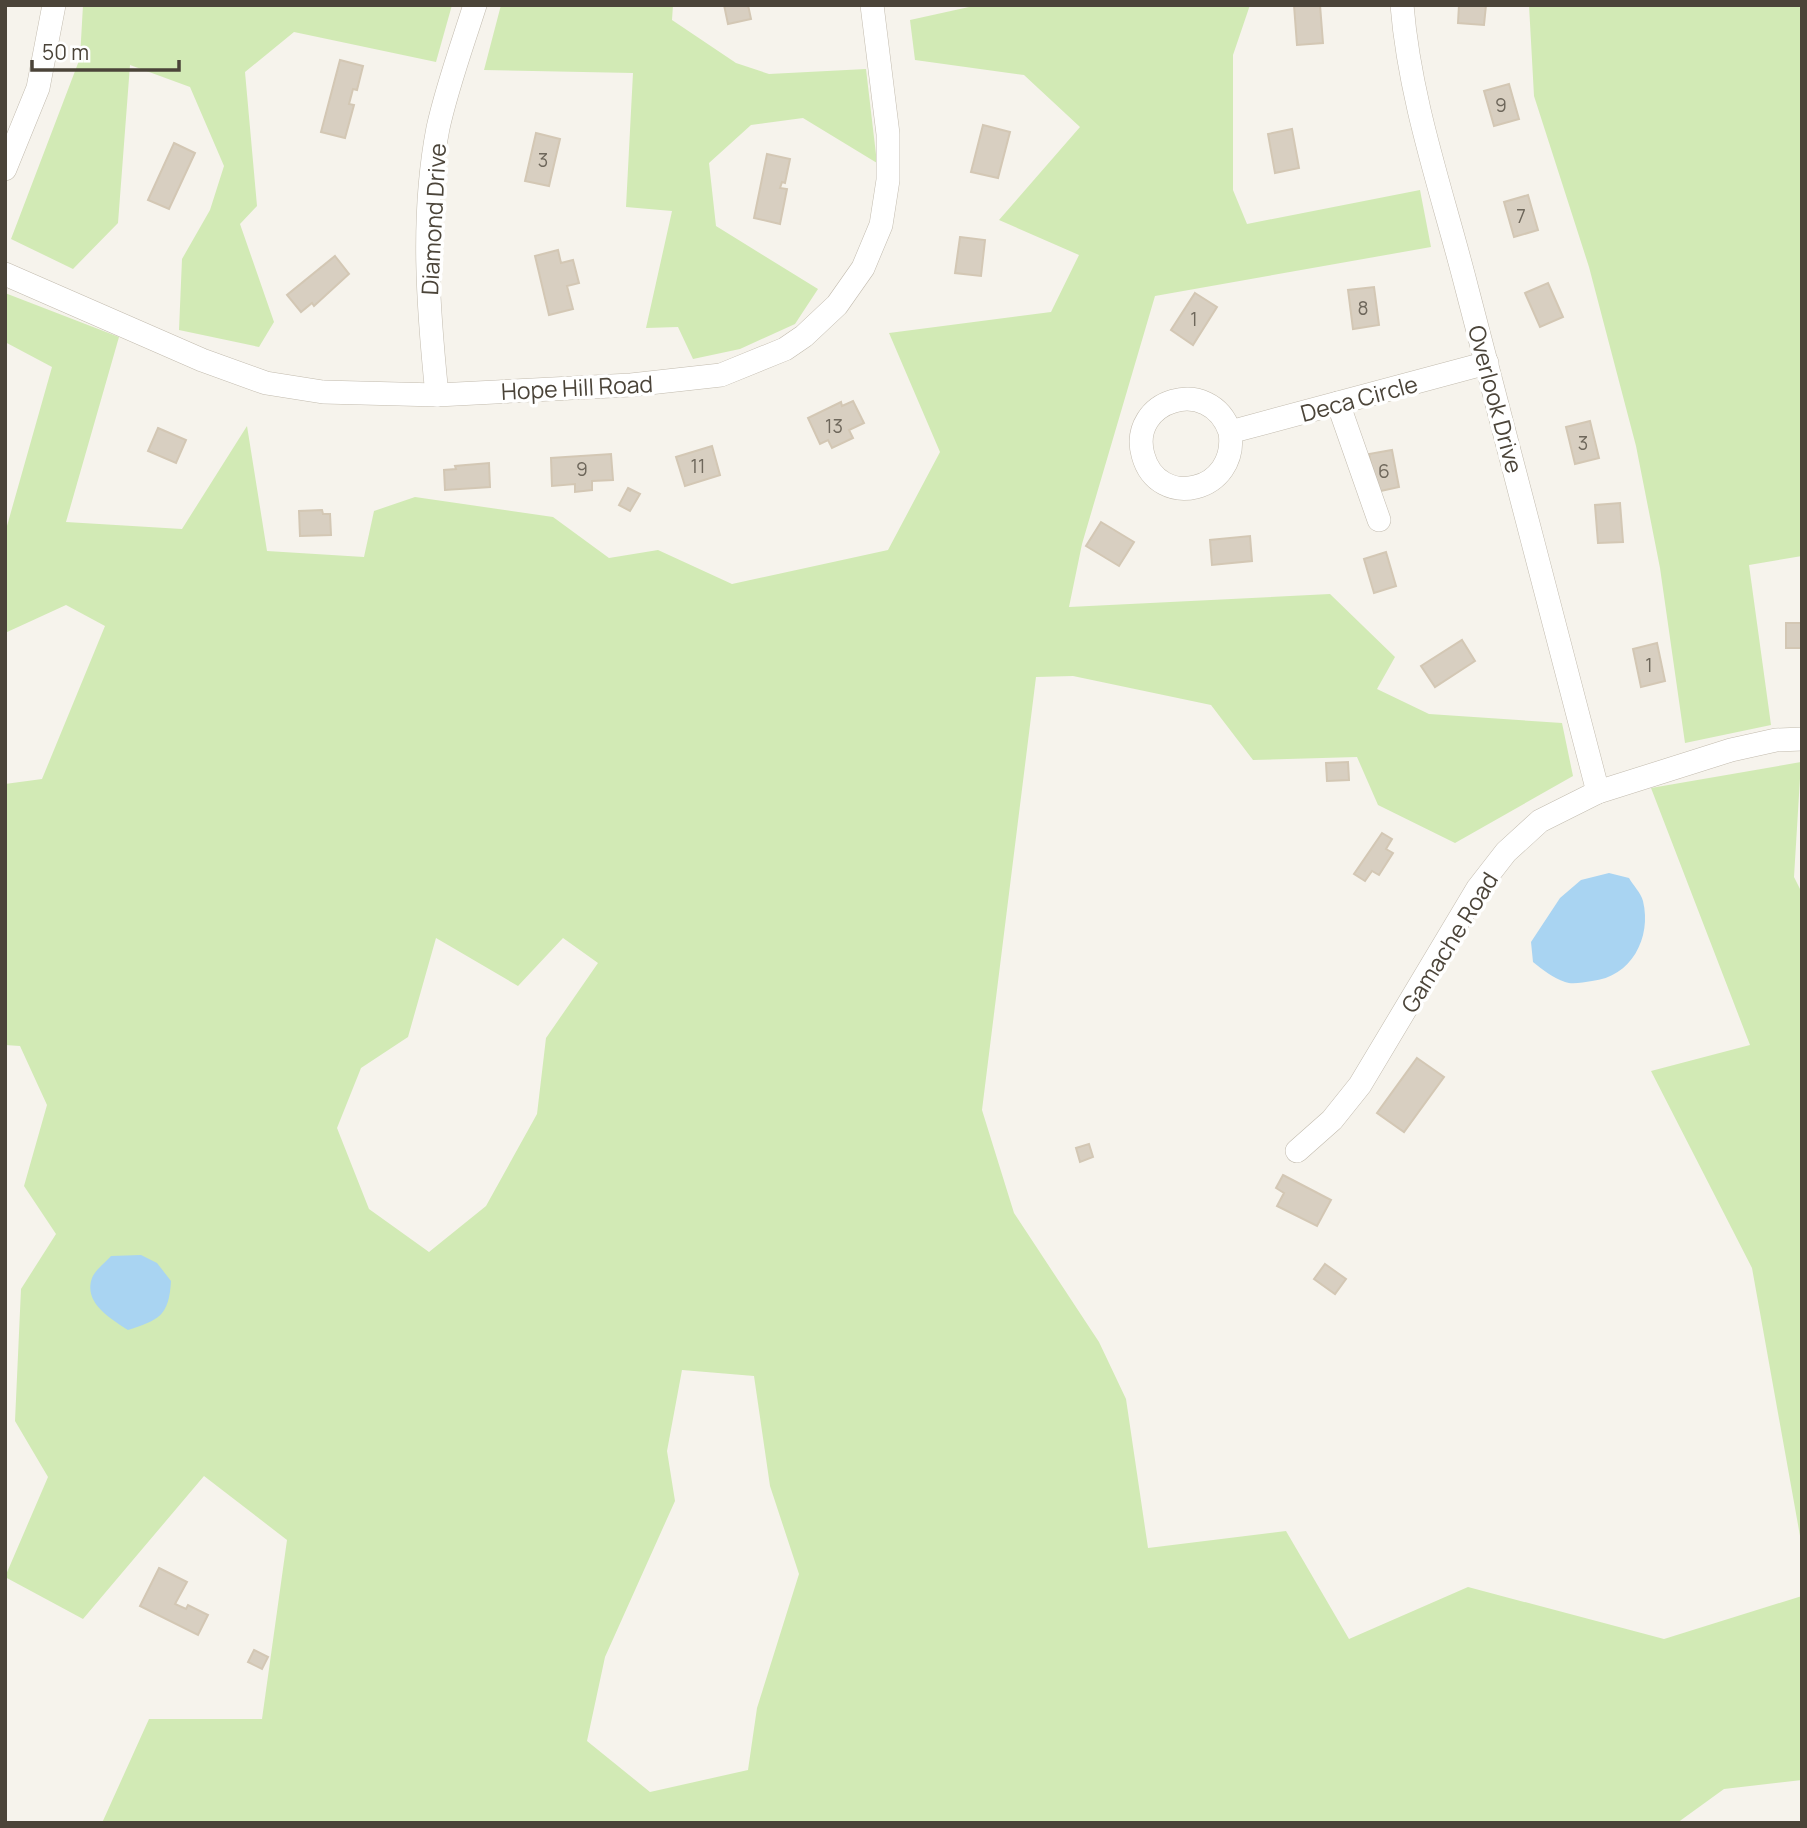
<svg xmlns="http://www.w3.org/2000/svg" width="1807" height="1828" viewBox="0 0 1807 1828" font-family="Manrope,sans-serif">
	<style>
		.green { fill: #d2eab5; fill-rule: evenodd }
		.water { fill: #a9d4f2 }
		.building { fill: #d8cfc1; stroke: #d3c7b4; stroke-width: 2 }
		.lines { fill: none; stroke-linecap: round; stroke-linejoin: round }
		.minor-casing { stroke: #c2bbae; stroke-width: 24 }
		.minor { stroke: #fff; stroke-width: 23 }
		.labels { text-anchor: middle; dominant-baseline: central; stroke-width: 7; stroke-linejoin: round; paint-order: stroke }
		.number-label { font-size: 19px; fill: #6e675b }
		.street-label { font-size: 23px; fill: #4b4439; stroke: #fff }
	</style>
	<rect width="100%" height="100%" fill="#f6f3ec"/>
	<g class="green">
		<path d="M83 5H452L436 62 294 32 245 72 257 206 240 224 274 322 259 347 179 330 182 259 210 210 224 166 190 87 130 65 118 223 73 269 11 239 80 58Z"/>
		<path d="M501 5H673L672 20 736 63 769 74 866 69 877 163 803 118 751 125 709 163 716 226 818 289 795 324 740 349 693 359 678 327 646 328 672 211 626 207 633 73 484 70Z"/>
		<path d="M978 5H1250L1233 55V190L1247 224 1420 190 1431 247 1155 296 1082 544 1069 607 1330 594 1395 657 1377 689 1429 714 1562 723 1573 776 1455 843 1378 805 1357 757 1253 760 1211 705 1073 676 1036 677 982 1110 1014 1213 1099 1342 1126 1399 1148 1548 1286 1531 1349 1639 1468 1587 1664 1639 1802 1596V1780L1724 1789 1677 1823H102L149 1719H262L287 1540 204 1476 83 1619 5 1577 48 1477 15 1421 21 1289 56 1234 24 1186 47 1105 20 1046 5 1045V784L42 779 105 626 66 605 5 633V533L52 367 5 342V293L119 337 66 522 182 529 247 426 267 551 364 557 374 511 415 497 553 517 609 558 658 550 732 584 888 550 940 452 889 333 1051 312 1079 255 999 220 1080 127 1024 75 915 60 910 20ZM436 938 518 986 563 938 598 963 546 1038 537 1114 486 1206 429 1252 369 1209 337 1128 361 1068 408 1037ZM682 1370 754 1376 770 1486 799 1574 757 1708 748 1770 650 1792 587 1741 605 1657 675 1501 667 1451Z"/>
		<path d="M1529 5H1802V556L1749 565 1771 725 1685 743 1660 568 1636 446 1589 267 1534 96Z"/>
		<path d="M1801 762 1794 877 1802 893V1547L1752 1268 1651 1071 1750 1045 1651 788Z"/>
	</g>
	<g class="water">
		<path d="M1609 873 1629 878C1633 885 1641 893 1643 901 1652 938 1631 977 1592 981 1583 982 1573 985 1565 982 1553 978 1543 970 1533 962L1531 942 1560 898 1581 880Z"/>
		<path d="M141 1255 157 1263 171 1281C169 1316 159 1320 128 1330 111 1319 83 1303 92 1278 95 1270 106 1262 111 1256Z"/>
	</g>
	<g class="building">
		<path d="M724 5H748L751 19 728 24Z"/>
		<path d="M1294 5H1320L1323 43 1297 45Z"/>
		<path d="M1459 5H1486L1484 25 1458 23Z"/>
		<path d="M340 60 363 66 357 90 353 89 349 104 354 105 345 138 321 132Z"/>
		<path d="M1509 84 1519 119 1494 126 1484 91Z"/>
		<path d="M983 125 1010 132 998 178 971 172Z"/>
		<path d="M1292 129 1299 168 1275 173 1268 134Z"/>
		<path d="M536 133 560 139 549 186 525 181Z"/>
		<path d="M174 143 195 153 169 209 148 200Z"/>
		<path d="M767 154 790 159 785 183 782 182 780 188 787 189 780 224 754 218Z"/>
		<path d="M1528 195 1538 230 1514 237 1504 202Z"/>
		<path d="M960 237 985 240 981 276 955 273Z"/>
		<path d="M558 250 561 263 573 260 579 283 567 286 573 309 549 315 535 256Z"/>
		<path d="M335 256 349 274 314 306 312 303 301 312 287 295Z"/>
		<path d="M1548 283 1563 317 1540 327 1525 293Z"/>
		<path d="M1374 287 1379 325 1353 329 1348 290Z"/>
		<path d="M1195 293 1217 307 1193 345 1171 330Z"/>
		<path d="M853 401 864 423 849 430 853 438 832 448 828 440 820 444 808 418 841 402 842 406Z"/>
		<path d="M1590 421 1599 458 1575 464 1566 427Z"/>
		<path d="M158 428 186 440 176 463 148 451Z"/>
		<path d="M712 446 720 475 685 486 676 457Z"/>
		<path d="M1392 450 1399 487 1376 492 1369 454Z"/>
		<path d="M611 454 613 480 592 481V490L575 492V484L552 486 551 458Z"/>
		<path d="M489 463 490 487 445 490 444 470 456 469 455 466Z"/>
		<path d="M628 488 640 494 630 511 619 505Z"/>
		<path d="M1620 503 1623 542 1598 543 1595 505Z"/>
		<path d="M322 510 323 514H330L331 535 300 536 299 511Z"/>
		<path d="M1101 522 1134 542 1119 566 1086 546Z"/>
		<path d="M1250 536 1252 561 1212 565 1210 540Z"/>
		<path d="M1386 552 1396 586 1374 593 1364 559Z"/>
		<rect x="1786" y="623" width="16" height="25"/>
		<path d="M1462 640 1475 661 1435 687 1421 666Z"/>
		<path d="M1657 643 1665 681 1641 687 1633 649Z"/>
		<path d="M1348 762 1349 780 1327 781 1326 763Z"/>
		<path d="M1382 833 1392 839 1386 849 1393 853 1379 875 1372 871 1365 881 1354 874Z"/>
		<path d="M1417 1058 1444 1077 1404 1132 1377 1113Z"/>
		<path d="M1089 1144 1093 1157 1080 1162 1076 1148Z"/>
		<path d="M1283 1175 1331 1200 1317 1226 1277 1206 1284 1193 1276 1188Z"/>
		<path d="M1325 1264 1346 1279 1335 1294 1314 1279Z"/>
		<path d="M159 1568 187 1582 175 1604 186 1609 188 1605 208 1615 198 1635 140 1606Z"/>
		<path d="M254 1650 268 1657 262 1669 248 1662Z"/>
	</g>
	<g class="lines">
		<defs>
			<g id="minor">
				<path d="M1402 5C1410 103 1443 194 1467 289 1511 457 1554 624 1598 792"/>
				<path d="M5 169 38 88 54 5"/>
				<path d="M5 274 202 360 266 383 323 392 437 395 631 385 721 375 785 349 804 336 837 305 863 268 881 225 888 180V134L872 5"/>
				<path d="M437 395C428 307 421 216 438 128 447 87 462 46 475 5"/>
				<path d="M1338 403 1379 520"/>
				<path d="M1230 432C1239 492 1158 511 1143 455 1128 400 1210 374 1230 432L1487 363"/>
				<path d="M1297 1151 1332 1120 1360 1085 1478 888 1506 852 1540 821 1598 792 1731 750 1776 740 1802 739"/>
			</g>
		</defs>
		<use href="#minor" class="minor-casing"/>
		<use href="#minor" class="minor"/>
	</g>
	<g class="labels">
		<g class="number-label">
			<text x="1501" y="105">9</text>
			<text x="543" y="160">3</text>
			<text x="1521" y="216">7</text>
			<text x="1363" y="308">8</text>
			<text x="1194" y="319">1</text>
			<text x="834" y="426">13</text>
			<text x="1583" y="443">3</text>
			<text x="698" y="466">11</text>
			<text x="582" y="469">9</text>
			<text x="1384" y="471">6</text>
			<text x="1649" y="665">1</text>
		</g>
		<g class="street-label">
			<text transform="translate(433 219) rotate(-87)">Diamond Drive</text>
			<text transform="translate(577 387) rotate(-3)">Hope Hill Road</text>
			<text transform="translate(1359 398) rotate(-15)">Deca Circle</text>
			<text transform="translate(1496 399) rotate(75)">Overlook Drive</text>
			<text transform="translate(1449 942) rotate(-58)">Gamache Road</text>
		</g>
	</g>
	<rect width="1807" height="1828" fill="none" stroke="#4b4439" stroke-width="14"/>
	<path d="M32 60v10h147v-10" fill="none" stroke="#4b4439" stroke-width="3.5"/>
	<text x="42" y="60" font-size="21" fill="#4b4439" stroke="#ffffff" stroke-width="5" paint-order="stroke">50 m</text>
</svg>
